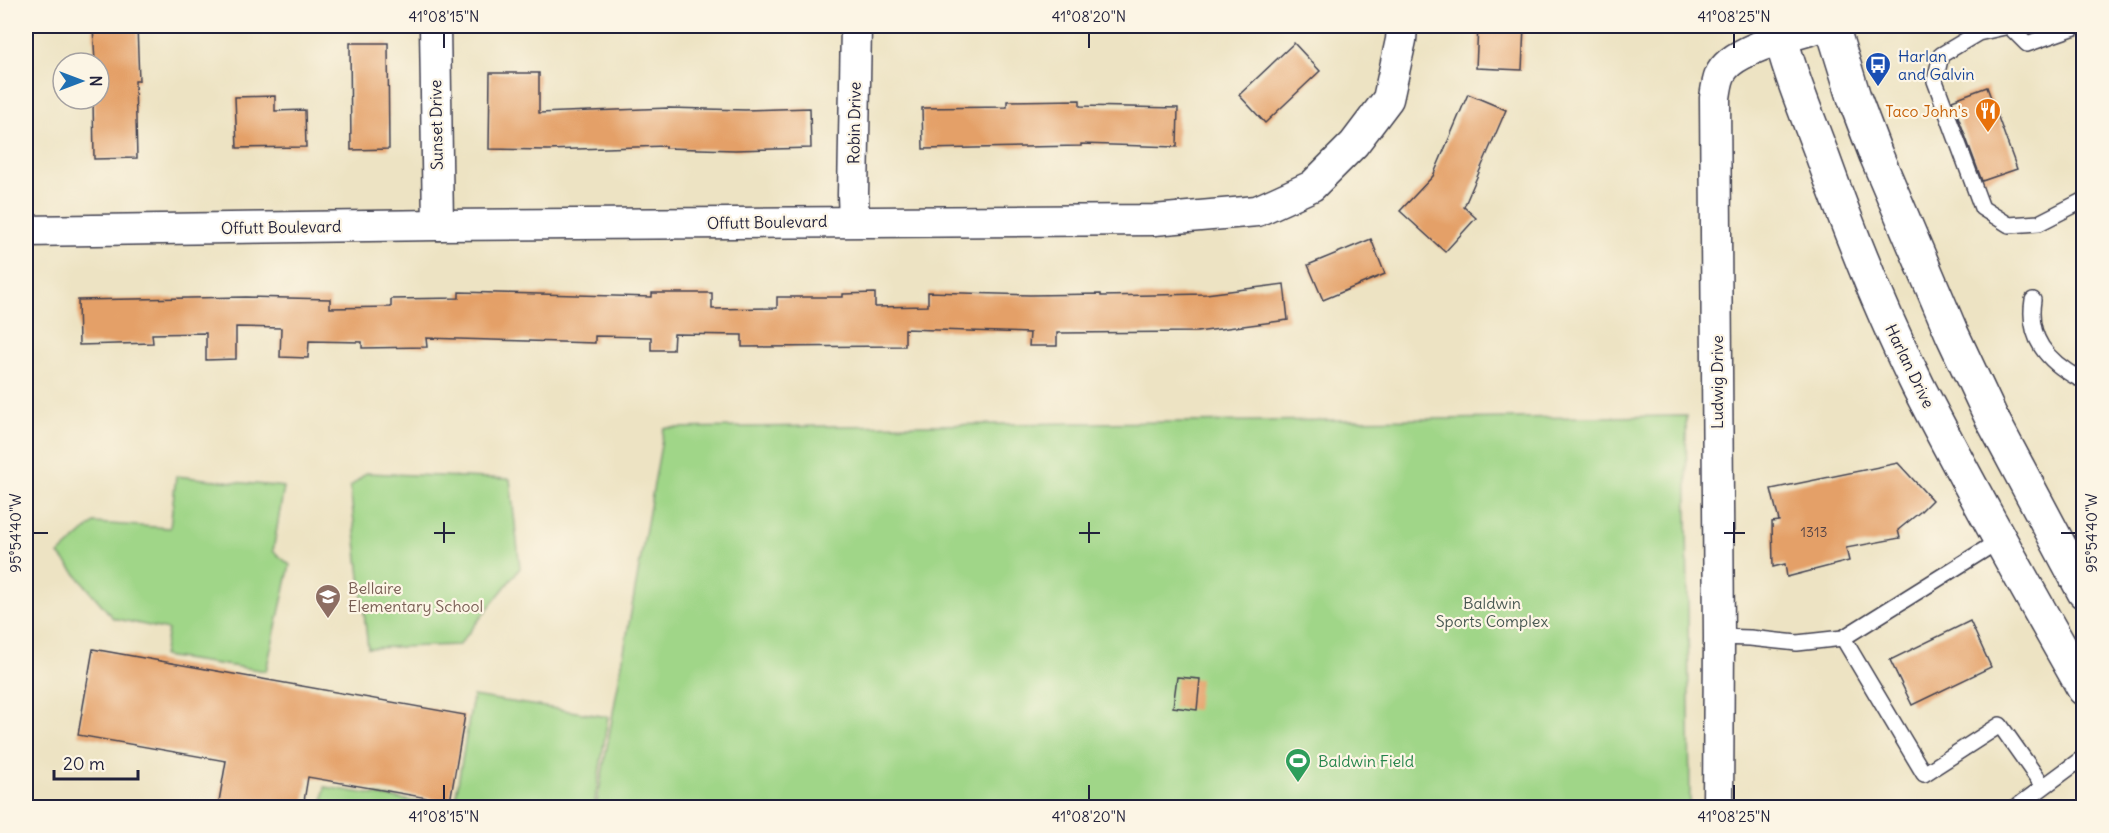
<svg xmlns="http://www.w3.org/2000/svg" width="2109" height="833" viewBox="0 0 2109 833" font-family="Delius,sans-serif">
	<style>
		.green { fill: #a0d688; stroke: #617c62; stroke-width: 1.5 }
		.building { fill: #e4a067 }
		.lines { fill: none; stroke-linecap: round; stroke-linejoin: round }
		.lane-casing { stroke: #403f4f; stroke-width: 18 }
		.street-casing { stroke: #403f4f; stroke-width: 33 }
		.primary-casing { stroke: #403f4f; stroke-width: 36 }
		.lane { stroke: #fff; stroke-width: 15 }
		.street { stroke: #fff; stroke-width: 30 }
		.primary { stroke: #fff; stroke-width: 33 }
		.ticks { fill: none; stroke: #22223b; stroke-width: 2 }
		.labels { text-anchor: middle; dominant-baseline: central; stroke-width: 4.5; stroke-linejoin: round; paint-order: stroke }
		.number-label { font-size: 14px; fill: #524246 }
		.transit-label { font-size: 16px; fill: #164399; stroke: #fcf5e5; text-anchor: start }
		.food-label { font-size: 16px; fill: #c56008; stroke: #fcf5e5; text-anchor: end }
		.street-label { font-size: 16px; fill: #22223b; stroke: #fcf5e5 }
		.education-label { font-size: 16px; fill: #785e54; stroke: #fcf5e5; text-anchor: start }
		.park-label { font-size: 16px; fill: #485852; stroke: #fcf5e5 }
		.leisure-label { font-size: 16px; fill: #27864d; stroke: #fcf5e5; text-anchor: start }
		.neatline { fill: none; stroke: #22223b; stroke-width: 2 }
		.ticks-label { font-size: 15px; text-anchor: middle; fill: #22223b }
	</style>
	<rect width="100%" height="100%" fill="#fcf5e5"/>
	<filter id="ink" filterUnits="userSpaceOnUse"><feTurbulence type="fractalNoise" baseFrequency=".0167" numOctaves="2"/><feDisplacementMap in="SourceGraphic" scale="12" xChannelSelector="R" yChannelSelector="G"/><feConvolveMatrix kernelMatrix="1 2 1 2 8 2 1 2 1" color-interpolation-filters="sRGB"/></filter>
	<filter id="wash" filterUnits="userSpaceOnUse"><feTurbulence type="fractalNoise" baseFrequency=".008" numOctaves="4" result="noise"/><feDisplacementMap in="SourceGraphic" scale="24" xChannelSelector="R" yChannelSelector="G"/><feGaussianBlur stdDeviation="1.35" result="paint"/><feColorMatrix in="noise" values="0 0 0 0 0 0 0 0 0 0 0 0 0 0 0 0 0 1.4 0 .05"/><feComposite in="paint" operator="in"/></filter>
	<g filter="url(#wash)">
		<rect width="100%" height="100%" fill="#ede3c3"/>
		<g class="green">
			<path d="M1686 416 1690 807 596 808 664 428Z"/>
			<path d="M366 473 510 479 520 568 459 645 368 648 350 487Z"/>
			<path d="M176 476 284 487 273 551 290 565 266 671 163 656 168 630 113 618 59 554 94 523 170 528Z"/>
			<path d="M473 696 608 717 594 807H454Z"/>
			<path d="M325 787 450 807H322Z"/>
		</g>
		<g id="blocks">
			<g class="building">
				<path d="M93 26H137L139 81H135L137 158 94 159 93 100 99 99V63H95Z"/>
				<path d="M1478 26H1524L1522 70 1476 68Z"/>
				<path d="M350 43H388L389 149 351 150Z"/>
				<path d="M1294 43 1320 71 1265 123 1239 95Z"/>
				<path d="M490 73H539V113L669 108 745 110 810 108 811 148 735 150 665 148V146L548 150 489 149Z"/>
				<path d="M1987 87 2017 169 1982 181 1952 100Z"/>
				<path d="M1468 94 1506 110 1464 207 1476 218 1445 252 1400 211 1433 176Z"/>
				<path d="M275 96V111L305 110 306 147 237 148 235 97Z"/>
				<path d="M1080 100V106L1178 108 1177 147 1081 144V146L923 149 922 108 1007 107V101Z"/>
				<path d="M1371 239 1385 274 1323 300 1308 265Z"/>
				<path d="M1284 284 1288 320 1197 332 1057 333V346H1029L1030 333 905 329V346L742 347V335L674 334 673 350H651V337L595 336V343L426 338 427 347 362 348V342L309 341 308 358 280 357 281 328 236 327V359L206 360V333L152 334 153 343 79 345 78 300 246 297 330 299V308L391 307V299L459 298V292L652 297V293H712V309L777 308V297H843V294L875 293V307L928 306V292L1030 295 1101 294V296L1206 294Z"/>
				<path d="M1898 463 1932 500 1920 512 1898 530 1900 538 1846 548 1849 561 1787 577 1785 564 1773 567 1772 522 1779 521 1771 489Z"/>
				<path d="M1970 621 1991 667 1912 705 1890 660Z"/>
				<path d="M93 649 465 715 450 802 308 777 303 807H218L226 761 78 735Z"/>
				<path d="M1177 677 1200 679 1197 710 1173 707Z"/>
			</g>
		</g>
	</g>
	<g filter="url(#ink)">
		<use href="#blocks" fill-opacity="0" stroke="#403f4f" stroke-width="1.5"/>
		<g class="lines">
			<defs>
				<g id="lane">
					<path d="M2078 26 2027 44 2009 26 1978 33 1941 55 1935 81 1982 208 2009 225 2039 223 2084 200"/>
					<path d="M2033 300C2027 338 2047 361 2078 378L2084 377"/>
					<path d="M1719 637 1750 638 1797 643 1843 638 2000 540"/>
					<path d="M1843 638 1924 774 2000 725 2043 786"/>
					<path d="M2015 808 2084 757"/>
				</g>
				<g id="street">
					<path d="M435 26 438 225"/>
					<path d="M854 221 853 195 856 26"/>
					<path d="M26 231 438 225 1154 220 1257 211 1312 186 1354 144 1388 99 1401 40 1402 26"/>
					<path d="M1718 808 1719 637 1715 98C1716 91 1717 82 1720 75 1730 49 1798 34 1824 26"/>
				</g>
				<g id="primary">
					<path d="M1778 26C1788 70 1806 112 1822 155 1850 233 1881 311 1918 386 1970 488 2027 589 2084 689"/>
					<path d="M1832 26 1854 97 1876 155 1952 334 1991 417 2084 592"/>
				</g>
			</defs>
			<use href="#lane" class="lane-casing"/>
			<use href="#street" class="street-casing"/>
			<use href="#primary" class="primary-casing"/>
			<use href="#lane" class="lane"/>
			<use href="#street" class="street"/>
			<use href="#primary" class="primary"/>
		</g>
	</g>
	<path class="ticks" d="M444 33V48M1089 33V48M1734 33V48M444 522V543M1089 522V543M1734 522V543M33 533H48M434 533H455M1079 533H1100M1724 533H1745M2061 533H2076M444 785V800M1089 785V800M1734 785V800"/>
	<defs>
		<symbol id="bus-pin" viewBox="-11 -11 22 30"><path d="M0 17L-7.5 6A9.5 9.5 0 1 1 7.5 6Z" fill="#1a4fb4" stroke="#fcf5e5"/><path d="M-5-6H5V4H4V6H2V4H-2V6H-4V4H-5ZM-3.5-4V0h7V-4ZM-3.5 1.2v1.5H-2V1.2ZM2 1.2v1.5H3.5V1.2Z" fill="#fff"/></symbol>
		<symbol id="restaurant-pin" viewBox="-11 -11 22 30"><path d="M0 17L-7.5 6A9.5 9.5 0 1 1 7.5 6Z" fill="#e8710a" stroke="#fcf5e5"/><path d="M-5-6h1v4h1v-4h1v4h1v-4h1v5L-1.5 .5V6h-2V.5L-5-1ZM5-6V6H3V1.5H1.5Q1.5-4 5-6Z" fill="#fff"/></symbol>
		<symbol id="school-pin" viewBox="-11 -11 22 30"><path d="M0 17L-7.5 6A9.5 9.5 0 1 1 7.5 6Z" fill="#8d6e63" stroke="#fcf5e5"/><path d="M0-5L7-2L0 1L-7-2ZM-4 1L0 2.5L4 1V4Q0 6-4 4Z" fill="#fff"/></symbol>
		<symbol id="stadium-pin" viewBox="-11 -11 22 30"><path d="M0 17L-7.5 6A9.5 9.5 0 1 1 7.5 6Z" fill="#2e9e5b" stroke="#fcf5e5"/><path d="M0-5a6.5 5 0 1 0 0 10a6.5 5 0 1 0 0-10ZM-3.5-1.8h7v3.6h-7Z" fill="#fff"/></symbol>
	</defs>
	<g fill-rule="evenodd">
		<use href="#bus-pin" x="1863" y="50" width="30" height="40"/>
		<use href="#restaurant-pin" x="1973" y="96" width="30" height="40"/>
		<use href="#school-pin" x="313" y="582" width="30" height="40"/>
		<use href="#stadium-pin" x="1283" y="746" width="30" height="40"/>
	</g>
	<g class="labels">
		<g class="number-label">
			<text x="1814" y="532">1313</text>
		</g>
		<g class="transit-label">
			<text x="1898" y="56">Harlan<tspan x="1898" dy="18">and Galvin</tspan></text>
		</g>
		<g class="food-label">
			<text x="1968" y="111">Taco John's</text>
		</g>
		<g class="street-label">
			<text transform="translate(854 123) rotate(-89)">Robin Drive</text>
			<text transform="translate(436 125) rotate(-91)">Sunset Drive</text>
			<text transform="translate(767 222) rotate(-1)">Offutt Boulevard</text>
			<text transform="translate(281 227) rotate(-1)">Offutt Boulevard</text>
			<text transform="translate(1910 366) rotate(64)">Harlan Drive</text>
			<text transform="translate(1717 382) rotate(-90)">Ludwig Drive</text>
		</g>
		<g class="education-label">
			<text x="348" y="588">Bellaire<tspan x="348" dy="18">Elementary School</tspan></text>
		</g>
		<g class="park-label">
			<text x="1492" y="603">Baldwin<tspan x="1492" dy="18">Sports Complex</tspan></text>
		</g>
		<g class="leisure-label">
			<text x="1318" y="761">Baldwin Field</text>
		</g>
	</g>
	<rect width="2109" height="833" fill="none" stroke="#fcf5e5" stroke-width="66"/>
	<g transform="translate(81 81) rotate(90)"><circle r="28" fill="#fcf5e5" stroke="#a5a1a1" stroke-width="1.5"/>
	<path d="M0-4.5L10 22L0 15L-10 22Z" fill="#1f6fb2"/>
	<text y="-9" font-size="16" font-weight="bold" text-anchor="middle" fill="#22223b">N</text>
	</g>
	<path d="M54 770v9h84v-9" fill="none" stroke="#22223b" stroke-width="3"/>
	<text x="63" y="770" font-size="18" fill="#22223b" stroke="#fcf5e5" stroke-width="4.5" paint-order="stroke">20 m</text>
	<rect x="33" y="33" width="2043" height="767" class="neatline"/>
	<g class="ticks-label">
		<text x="444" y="22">41°08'15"N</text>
		<text x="1089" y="22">41°08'20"N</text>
		<text x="1734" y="22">41°08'25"N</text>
		<text transform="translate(2092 533) rotate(-90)" y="5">95°54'40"W</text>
		<text transform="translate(16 533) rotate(-90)" y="5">95°54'40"W</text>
		<text x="444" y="822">41°08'15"N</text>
		<text x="1089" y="822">41°08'20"N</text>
		<text x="1734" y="822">41°08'25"N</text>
	</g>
</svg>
